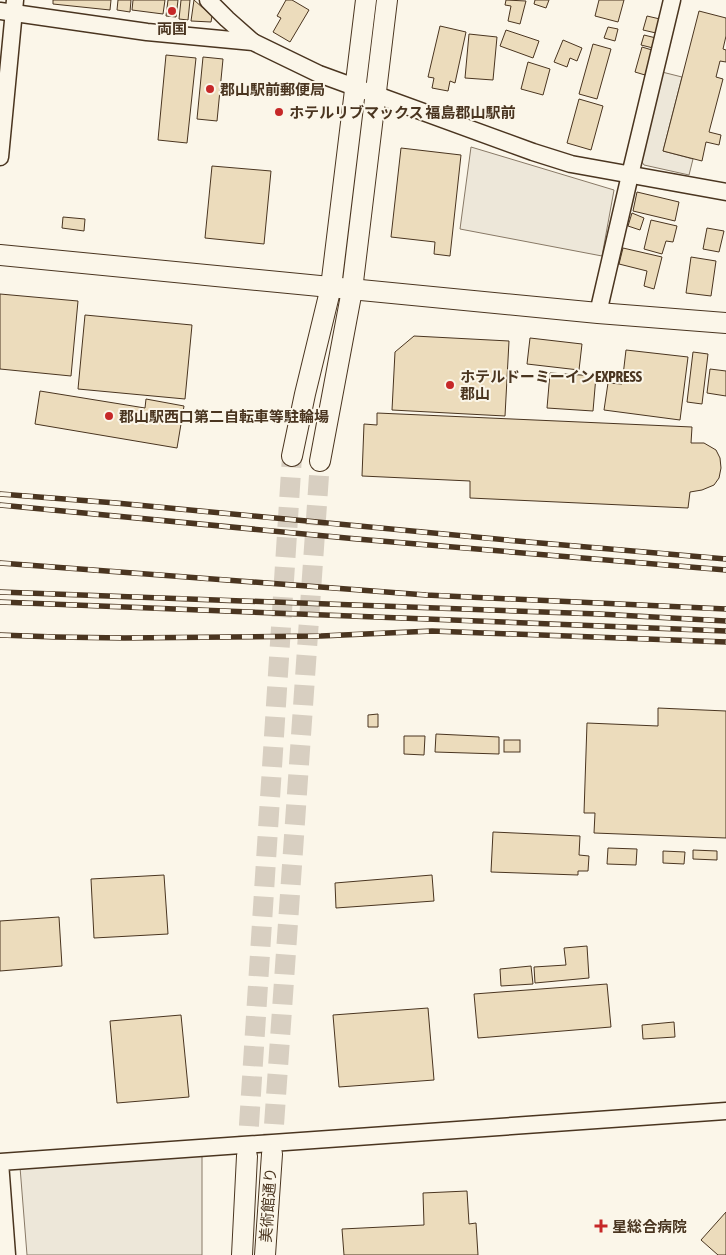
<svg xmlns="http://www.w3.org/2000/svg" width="726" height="1255" viewBox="0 0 726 1255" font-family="'Asap Condensed','Noto Sans JP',sans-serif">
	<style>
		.parking { fill: #ede7d9; stroke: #887966 }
		.building { fill: #ecdcbc; stroke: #4a3520 }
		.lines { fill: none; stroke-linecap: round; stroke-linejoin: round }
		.tertiary-tunnel { stroke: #d8cfc1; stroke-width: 20; stroke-dasharray: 20 10; stroke-linecap: butt }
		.minor-casing { stroke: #4a3520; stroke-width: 19 }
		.tertiary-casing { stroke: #4a3520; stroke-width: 22 }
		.minor { stroke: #fbf6e9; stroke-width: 16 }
		.tertiary { stroke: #fbf6e9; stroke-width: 20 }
		.rail-casing { stroke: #4a3520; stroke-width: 5.5 }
		.rail { stroke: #fbf6e9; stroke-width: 4; stroke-dasharray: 11; stroke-linecap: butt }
		.poi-dot { fill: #c62828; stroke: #fbf6e9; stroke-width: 2 }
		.labels { text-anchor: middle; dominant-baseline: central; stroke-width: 4; stroke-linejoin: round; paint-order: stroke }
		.poi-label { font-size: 15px; font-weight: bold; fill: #4a3520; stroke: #fbf6e9; text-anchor: start }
		.street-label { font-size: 15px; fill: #4a3520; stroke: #fbf6e9 }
	</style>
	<rect width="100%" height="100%" fill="#fbf6e9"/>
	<g class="parking">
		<path d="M662 72 682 77 663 151 693 159 689 175 644 165 640 159Z"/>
		<path d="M471 147 614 190 602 256 460 229Z"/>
		<path d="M202 1155V1255H27L20 1167Z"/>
	</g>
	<g class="building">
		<path d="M53 0H111L110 10 53 4Z"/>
		<path d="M118 0H131L130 12 117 10Z"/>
		<path d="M133 0H165L163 14 132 10Z"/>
		<path d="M168 0H178L176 17 166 16Z"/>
		<path d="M181 0H190L188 20 179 19Z"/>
		<path d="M194 0 212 16 211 22 191 21Z"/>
		<path d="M286 0H292L309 10 290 42 273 32 281 18 277 16Z"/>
		<path d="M506 0 526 1 520 24 508 21 511 6 505 5Z"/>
		<path d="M535 0H549L546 8 534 4Z"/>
		<path d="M599 0H624L618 22 595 16Z"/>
		<path d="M699 11 726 18V36L723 49 726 50V62L720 61 716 77 723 79 709 132 721 135 719 145 706 142 702 161 663 151Z"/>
		<path d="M647 16 660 19 656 33 643 30Z"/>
		<path d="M440 26 466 32 455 83 450 81 448 91 432 88 434 78 428 77Z"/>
		<path d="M608 27 618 29 615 41 604 38Z"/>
		<path d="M506 30 539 41 533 58 500 46Z"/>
		<path d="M469 34 497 37 493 80 465 78Z"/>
		<path d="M644 35 656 38 653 48 641 45Z"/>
		<path d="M563 40 582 48 577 61 570 58 567 67 554 62Z"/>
		<path d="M593 44 611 49 597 99 579 94Z"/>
		<path d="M642 47 652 50 645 75 635 72Z"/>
		<path d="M166 55 196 58 187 143 158 140Z"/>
		<path d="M203 57 223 59 217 121 197 119Z"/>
		<path d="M528 62 550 69 543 95 521 89Z"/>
		<path d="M579 99 603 106 591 150 567 143Z"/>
		<path d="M401 148 461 155 450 256 434 254 435 242 391 237Z"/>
		<path d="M212 166 271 171 264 244 205 238Z"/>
		<path d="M637 192 679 202 675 221 633 211Z"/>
		<path d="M632 213 644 218 640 230 628 226Z"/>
		<path d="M63 217 85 219 84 231 62 228Z"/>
		<path d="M651 220 677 226 673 242 666 241 662 254 644 249Z"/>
		<path d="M707 228 724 231 719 252 703 249Z"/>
		<path d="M623 248 662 257 654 289 644 286 647 271 619 264Z"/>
		<path d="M691 257 716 261 711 296 686 293Z"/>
		<path d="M0 294 78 301 71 376 0 369Z"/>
		<path d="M85 315 192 325 185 399 78 389Z"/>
		<path d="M414 336 509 341 505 416 392 410 395 352Z"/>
		<path d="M530 338 582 344 579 370 527 364Z"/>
		<path d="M626 350 688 357 680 420 604 410 608 383 622 384Z"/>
		<path d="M693 352 708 354 702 404 687 402Z"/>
		<path d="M710 369 726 371V396L707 393Z"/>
		<path d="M550 373 596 376 593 411 547 408Z"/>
		<path d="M40 391 145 408 146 399 184 406 177 448 35 424Z"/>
		<path d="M377 413 692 427 691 443H704L716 450 720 458 721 468 719 478 714 485 702 490 690 492 688 508 470 498V481L362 476 364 424 377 425Z"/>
		<path d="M658 708 726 711V838L594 833 595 813H584L587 723 658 726Z"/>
		<path d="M378 714V727H368V715Z"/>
		<path d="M436 734 499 737V754L435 752Z"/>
		<path d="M404 736H425L424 755 404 754Z"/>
		<rect x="504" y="740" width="16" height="12"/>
		<path d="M493 832 580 836 579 855 589 856 588 871H578V875L491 872Z"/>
		<path d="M608 848 637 849 636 865 607 864Z"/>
		<path d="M693 850 717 851V860L693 859Z"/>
		<path d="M663 851 685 852 684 864 663 863Z"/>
		<path d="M164 875 168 934 94 938 91 879Z"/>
		<path d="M432 875 434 901 336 908 335 883Z"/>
		<path d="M59 917 62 966 0 971V921Z"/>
		<path d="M587 946 589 978 535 983 534 967 566 965 564 948Z"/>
		<path d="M531 966 533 984 501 986 500 969Z"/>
		<path d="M607 984 611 1027 478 1038 474 994Z"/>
		<path d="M428 1008 434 1080 339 1087 333 1015Z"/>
		<path d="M181 1015 189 1097 117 1103 110 1021Z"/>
		<path d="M674 1022 675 1037 643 1039 642 1025Z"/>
		<path d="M467 1191 469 1224 476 1223 478 1255H344L342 1229 424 1225 423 1193Z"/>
		<path d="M726 1212V1255H718L701 1240Z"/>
	</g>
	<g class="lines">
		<g class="tertiary-tunnel">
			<path d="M272 1154 320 461"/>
			<path d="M247 1156 292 456"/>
		</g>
		<defs>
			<g id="minor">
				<path d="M208 0 227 19 253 42"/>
				<path d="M0 11 147 32 253 42 319 74 533 152 571 164 726 192"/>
				<path d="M0 157 15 0"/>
				<path d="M598 313 630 175 672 0"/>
				<path d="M7 1255 0 1162 726 1111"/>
			</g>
			<g id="tertiary">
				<path d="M0 255 598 313 726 323"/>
				<path d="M292 456 305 394 331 287 366 0"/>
				<path d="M320 461 352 290 387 0"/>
				<path d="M242 1255 247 1156"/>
				<path d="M265 1255 272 1154"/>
			</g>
		</defs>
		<use href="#minor" class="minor-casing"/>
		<use href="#tertiary" class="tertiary-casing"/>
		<use href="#minor" class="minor"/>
		<use href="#tertiary" class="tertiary"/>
		<defs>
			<g id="rail">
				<path d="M0 494 116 503 517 541 726 559"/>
				<path d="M0 505 357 539 726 570"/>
				<path d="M0 563 426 595 726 609"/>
				<path d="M0 592 599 614 726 621"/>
				<path d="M0 602 726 631"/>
				<path d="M0 635 55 637 124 638 321 636 432 631 726 642"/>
			</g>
		</defs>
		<use href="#rail" class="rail-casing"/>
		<use href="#rail" class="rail"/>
	</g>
	<g class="poi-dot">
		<circle cx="172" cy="11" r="5"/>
		<circle cx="210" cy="89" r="5"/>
		<circle cx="279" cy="112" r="5"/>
		<circle cx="450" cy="385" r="5"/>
		<circle cx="109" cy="416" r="5"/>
		<path d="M598.5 1218.5h5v5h5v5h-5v5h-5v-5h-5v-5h5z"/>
	</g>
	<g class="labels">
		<g class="poi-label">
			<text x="172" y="28" text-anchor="middle">両国</text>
			<text x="220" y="89">郡山駅前郵便局</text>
			<text x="289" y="112">ホテルリブマックス 福島郡山駅前</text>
			<text x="460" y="376">ホテルドーミーインEXPRESS<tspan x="460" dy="17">郡山</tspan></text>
			<text x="119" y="416">郡山駅西口第二自転車等駐輪場</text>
			<text x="612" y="1226">星総合病院</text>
		</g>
		<g class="street-label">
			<text transform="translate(268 1205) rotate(-86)">美術館通り</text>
		</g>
	</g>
</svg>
